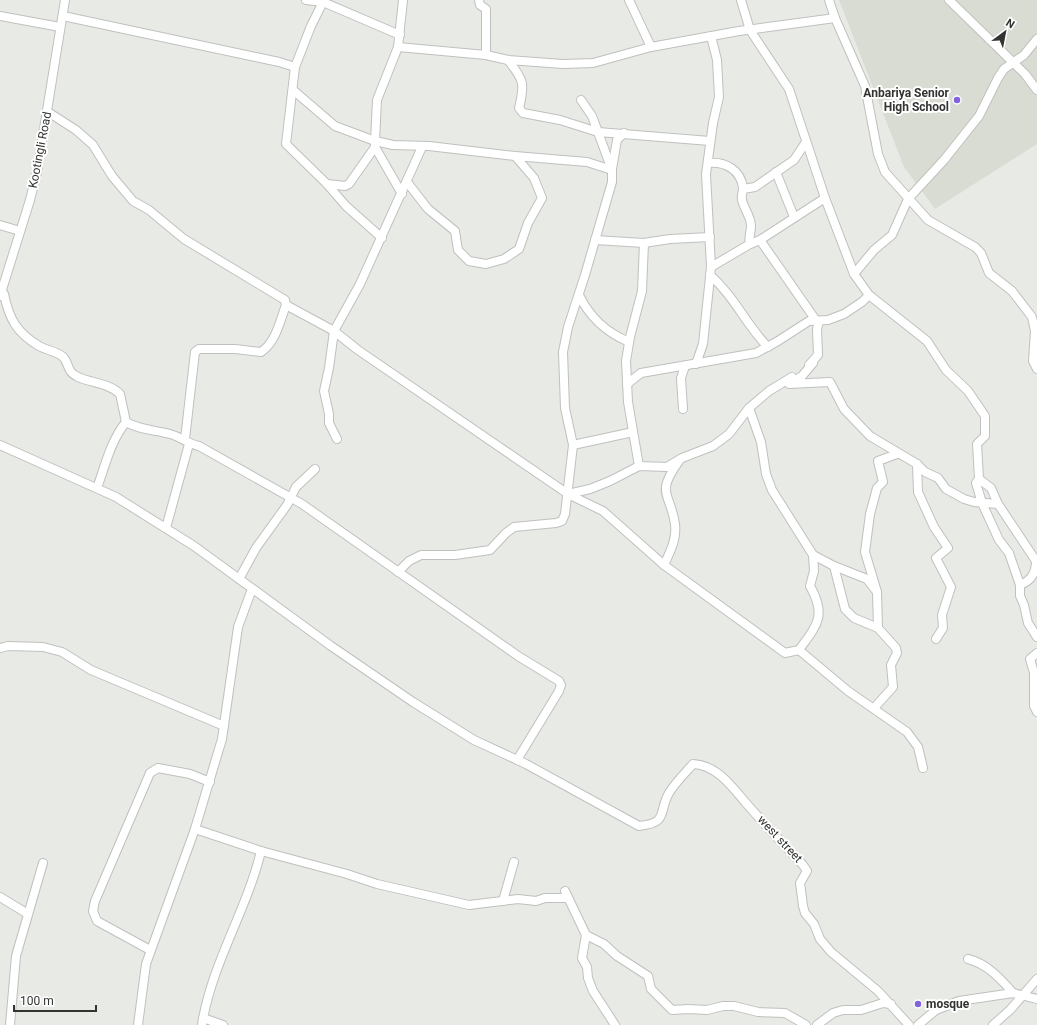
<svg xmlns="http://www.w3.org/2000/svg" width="1037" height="1025" viewBox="0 0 1037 1025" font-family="Roboto,sans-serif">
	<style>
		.built { fill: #d8dcd2 }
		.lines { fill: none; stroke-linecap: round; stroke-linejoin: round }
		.minor-casing { stroke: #bfc1be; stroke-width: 10 }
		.minor { stroke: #fff; stroke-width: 8 }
		.poi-dot { fill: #8262dd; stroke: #fff; stroke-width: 1.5 }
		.labels { text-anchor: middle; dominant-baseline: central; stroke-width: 4; stroke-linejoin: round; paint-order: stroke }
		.poi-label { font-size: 12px; font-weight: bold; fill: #333332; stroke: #fff; text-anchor: end }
		.street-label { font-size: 12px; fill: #333332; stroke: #fff }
	</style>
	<rect width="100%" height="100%" fill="#e8eae6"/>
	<path class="built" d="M839 0H1037V144L935 209 904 167Z"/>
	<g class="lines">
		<defs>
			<g id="minor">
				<path d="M306 0 323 2 400 35"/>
				<path d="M324 0 311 26 295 67 286 144 327 184 346 206 382 238"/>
				<path d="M479 0 480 5 486 9V55"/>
				<path d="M629 0 651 47"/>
				<path d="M741 0 750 30 789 89 825 198 854 274 869 295 927 341 946 370 968 391 985 416V436L977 444 979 479 991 488 998 504"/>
				<path d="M829 0 835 18 865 86 878 154 885 172 928 220 975 247 981 253 989 273 1012 291 1032 317 1035 331 1033 361 1037 369"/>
				<path d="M949 0 1025 74 1037 90"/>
				<path d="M0 16 60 27"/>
				<path d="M63 16 279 62 295 67"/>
				<path d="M398 47 486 55 508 60 563 64 593 63 651 47 739 31 835 18"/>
				<path d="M508 60C524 80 525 84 519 108L523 113 560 120 598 132 710 141"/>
				<path d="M293 90 335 126 375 141V147L349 184 345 186 327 184"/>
				<path d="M581 100 592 116 612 170"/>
				<path d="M48 112 76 130 93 145 112 176 133 201 149 210 184 239 285 300 286 305 334 331 358 350 568 494 603 511 664 565 785 653 799 650 848 691 907 732 918 747 923 768"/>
				<path d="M375 147 402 194"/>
				<path d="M708 163C725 161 741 170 743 188 743 192 741 196 742 200 744 209 751 217 751 226 751 233 748 237 750 244"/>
				<path d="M612 169 617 140 624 133"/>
				<path d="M776 172 794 217"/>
				<path d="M407 182 428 209 455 231 458 250 469 261 486 264 504 259 519 249 528 223 542 198 534 178 515 156"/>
				<path d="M743 189 755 187 794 160 806 142"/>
				<path d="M0 225 20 231"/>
				<path d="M595 240 644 243 670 239 710 237"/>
				<path d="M760 240 815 319"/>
				<path d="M711 267 750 244 760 240 825 198"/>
				<path d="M854 274 874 250 892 235 908 199 944 160 979 116 998 78 1004 69 1024 55 1037 39"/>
				<path d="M710 275C735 297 746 325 768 347"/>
				<path d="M1 292 4 294C9 319 17 333 39 346 46 350 55 351 62 356 70 362 65 371 78 377 91 383 109 383 120 394L126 422C139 430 156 430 170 434 181 437 188 444 199 446L302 504 518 656 559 681 561 685 559 691 517 760"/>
				<path d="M579 295C590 318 606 332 629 342"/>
				<path d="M0 296 30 200 37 172 65 0"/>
				<path d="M813 363 802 376 789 384 830 382 844 409 870 436 917 464 925 472 938 478 946 489 964 499 974 502 998 504 1036 561C1036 573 1031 581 1020 585"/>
				<path d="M696 364 703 344 711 267 706 174 713 123 719 97 717 60 711 36"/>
				<path d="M809 365 818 355 817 329 819 321"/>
				<path d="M627 384 641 373 756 353 778 341 809 321 828 320 844 314 862 302 869 295"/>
				<path d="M749 408 761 442 766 474 772 490 813 555 834 566 845 609 854 618 878 628 896 648 897 653 891 665 893 687 874 708"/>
				<path d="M683 409 681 378 685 366"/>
				<path d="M185 439 195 352 199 349H235L261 352C276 342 280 321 286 305"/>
				<path d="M337 439 329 423V414L324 391 329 368 334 331 360 284 422 147"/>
				<path d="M0 445 116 497 194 546 331 646 413 702 474 740 526 764 639 826C669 823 658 812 669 793 675 783 685 773 693 764 717 765 732 787 746 803 764 824 784 845 803 865L807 871 800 883 803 906 805 913 814 924 820 939 831 952 878 991 909 1025"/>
				<path d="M573 445 633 432"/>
				<path d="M917 464 918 492 934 527 948 548 936 558 951 587 942 615 943 628 936 639"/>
				<path d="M639 466 628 402 626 361 630 337 642 291 644 243"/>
				<path d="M979 479 976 483 982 503 999 540 1009 553 1020 585V596L1024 605 1028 623 1037 637"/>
				<path d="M97 488C105 466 111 440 126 422"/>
				<path d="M568 494 590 489 610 481 639 466 667 467 682 458 713 446 729 434 749 408 769 391 792 377"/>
				<path d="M166 528 189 444"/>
				<path d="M664 565C670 552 677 539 675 524 670 491 655 495 679 461"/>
				<path d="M834 566 867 579 877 592 878 628"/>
				<path d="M398 572 409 561 421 555H455L490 550 506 533 514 527 556 523 562 521 565 514 573 445 565 408 563 352 568 327 585 275 612 182V170L587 162 515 156 429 146 393 145 375 141 377 100 398 47 403 0"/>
				<path d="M239 579 256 548 287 505 296 487 315 469"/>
				<path d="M877 592 865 552 870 514 877 488 883 482 878 461 897 454"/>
				<path d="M0 648 8 646 43 647 62 652 91 670 224 726"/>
				<path d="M799 650C817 625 827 616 810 586L814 571 813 555"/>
				<path d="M1037 653 1030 659 1034 673V706L1037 712"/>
				<path d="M195 829 261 851 347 874 377 884 469 905 518 899 536 901 545 898H568"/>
				<path d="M565 891 586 935 582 958 587 967 588 978 593 991 615 1025"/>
				<path d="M0 897 28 914"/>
				<path d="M503 901 514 862"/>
				<path d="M586 935 604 944 617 956 648 976 651 989 672 1010 688 1009 707 1010 723 1006H734L758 1012 785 1013 806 1025"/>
				<path d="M150 950 97 921 93 911 95 901 150 773 158 768 190 774 210 782"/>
				<path d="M968 959C986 963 1001 979 1013 993"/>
				<path d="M203 1018 223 1025"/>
				<path d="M10 1025 16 956 43 863"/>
				<path d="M138 1025 146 964 195 829 222 739 238 627 252 589"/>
				<path d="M202 1025C211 965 247 910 261 851"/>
				<path d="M817 1025 833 1013 843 1010H861L883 1003 891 1004"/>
				<path d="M918 1025 936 1010 959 1001 1013 993 1037 999"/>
				<path d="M993 1025 1010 1010 1037 979"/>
			</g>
		</defs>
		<use href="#minor" class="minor-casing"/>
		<use href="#minor" class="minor"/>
	</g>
	<g class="poi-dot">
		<circle cx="957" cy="100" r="4"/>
		<circle cx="918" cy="1004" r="4"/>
	</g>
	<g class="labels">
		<g class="poi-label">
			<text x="949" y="93">Anbariya Senior<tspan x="949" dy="14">High School</tspan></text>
			<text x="926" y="1004" text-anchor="start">mosque</text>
		</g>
		<g class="street-label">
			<text transform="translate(40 150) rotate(-79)">Kootingli Road</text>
			<text transform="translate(780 839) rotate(47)">west street</text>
		</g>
	</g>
	<g transform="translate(1005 32) rotate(32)" stroke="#ffffff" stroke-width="3" paint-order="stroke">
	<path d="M0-3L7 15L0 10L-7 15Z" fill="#333332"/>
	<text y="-6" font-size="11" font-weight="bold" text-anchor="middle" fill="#333332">N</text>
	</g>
	<path d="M14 1005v6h82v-6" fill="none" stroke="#333332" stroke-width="2"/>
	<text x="20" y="1005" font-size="12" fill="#333332" stroke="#ffffff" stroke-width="3" paint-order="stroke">100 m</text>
</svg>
